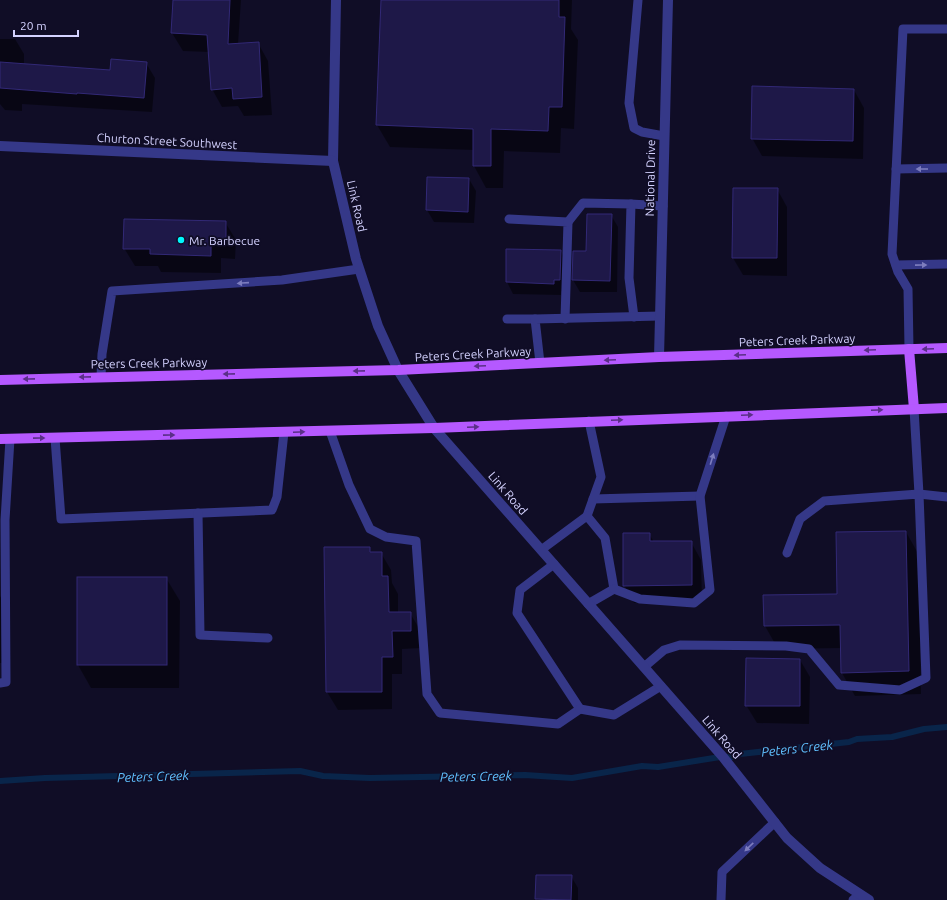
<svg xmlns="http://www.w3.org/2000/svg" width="947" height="900" viewBox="0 0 947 900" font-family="Ubuntu,sans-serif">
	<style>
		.shadow { fill: #0007 }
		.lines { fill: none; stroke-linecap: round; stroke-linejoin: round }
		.stream { stroke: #09254a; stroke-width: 6 }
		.building { fill: #1e1848; stroke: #322976 }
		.service { stroke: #353888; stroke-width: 9 }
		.minor { stroke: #353888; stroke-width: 10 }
		.primary { stroke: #b559ff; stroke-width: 10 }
		.oneway { fill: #7d7dbe }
		.oneway2 { fill: #5a2f88 }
		.poi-dot { fill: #00f7fd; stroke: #100d26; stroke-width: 1.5 }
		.labels { text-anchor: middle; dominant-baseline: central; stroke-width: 3.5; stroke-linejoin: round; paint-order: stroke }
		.street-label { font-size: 12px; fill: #d4d2ff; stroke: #100d26 }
		.poi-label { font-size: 12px; fill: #d4d2ff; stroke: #100d26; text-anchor: start }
		.water-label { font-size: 13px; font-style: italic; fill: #60c1ff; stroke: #100d26 }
	</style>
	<rect width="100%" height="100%" fill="#100d26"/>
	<g class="shadow">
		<path d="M174 0H241L238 44 258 43 268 61 272 115 244 116 238 106 222 107 212 89 209 52 183 51 172 33Z"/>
		<path d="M382 0H572L571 29 578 40 574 129 561 128 560 153 504 151 503 188H486L474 166V150L390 147 377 125Z"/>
		<path d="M0 39H15L24 54V64L111 71 146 63 155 78 152 112 22 104V111L5 110 0 104Z"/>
		<path d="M854 90 864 108 863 159 762 156 752 138Z"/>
		<path d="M469 179 476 191 474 223 434 222 427 210Z"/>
		<path d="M777 189 787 207V276L743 275 733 258Z"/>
		<path d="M611 215 618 227 617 292H580L573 280 574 252H587Z"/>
		<path d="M225 222 236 240 235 259 221 258V273L161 272 158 266H135L124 248Z"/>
		<path d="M561 251 567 263 566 292 561 291V295L513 294 507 282Z"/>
		<path d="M906 532 919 555 921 694 855 696 842 673V648L778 649 765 626 838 595Z"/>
		<path d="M649 534 654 542H691L701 560 702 602 634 603 624 585Z"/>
		<path d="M325 548H369L372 553H381L391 570 392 583 398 594V613H410L420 630 421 648 402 649V674H392V709L338 710 327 692Z"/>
		<path d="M166 578 180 601 179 688H91L78 665Z"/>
		<path d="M0 596 3 601 5 663H0Z"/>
		<path d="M800 660 810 677 809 724 757 723 746 705Z"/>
		<path d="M537 876H571L578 888V900H537Z"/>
	</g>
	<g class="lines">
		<path class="stream" d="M0 781 45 778 300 771 323 776 370 778 525 775 572 778 642 766 658 767 720 757H734L740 754 849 742 857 739 892 737 924 729 947 727"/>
	</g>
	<g class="building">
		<path d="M173 0H230L228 44 259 42 262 97 233 99 232 88 211 90 207 35 171 33Z"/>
		<path d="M381 0H559V17H565L562 107H549L548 131 491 129V166H473V129L376 125Z"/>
		<path d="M111 59 147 62 144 98 77 93V94L0 88V62L110 70Z"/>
		<path d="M752 86 854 89 853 141 751 139Z"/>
		<path d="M427 177 469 178 468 212 426 210Z"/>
		<path d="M733 188H778L777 258H732Z"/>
		<path d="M587 214H612L610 281 572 280 573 251H586Z"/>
		<path d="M124 219 226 221V242L211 241V256L150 254V249H123Z"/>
		<path d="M506 249 561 250 560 280H554V284L506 282Z"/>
		<path d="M906 531 909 671 841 673 840 625 764 626 763 595 837 594 836 532Z"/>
		<path d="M623 533H650V541H692V585L623 586Z"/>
		<path d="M324 547H370V552H382V576H388L389 612H411V631H392L393 657H382V692H326Z"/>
		<rect x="77" y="577" width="90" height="88"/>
		<path d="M746 658 800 659V706H745Z"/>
		<path d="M536 875H572L571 900 535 899Z"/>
	</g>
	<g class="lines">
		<g class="service">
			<path d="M638 0 629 103 634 128 642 132 664 136"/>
			<path d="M896 169 947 168"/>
			<path d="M631 204 663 206"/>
			<path d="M509 219 568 222 565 319"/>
			<path d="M568 222 583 203 631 204 629 278 634 317"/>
			<path d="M896 265 947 264"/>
			<path d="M507 319H535"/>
			<path d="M909 349 908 289 898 272 892 254 903 29H947"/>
			<path d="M540 363 535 319 660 316"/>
			<path d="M101 377 102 354 112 291 282 280 359 269"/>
			<path d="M914 409 919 494 947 497"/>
			<path d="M330 431 349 485 370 529 386 537 416 541 427 694 440 713 558 724 580 709 517 613 520 590 554 564"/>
			<path d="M55 438 61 519 272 510 277 497 284 432"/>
			<path d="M593 499 700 496"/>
			<path d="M198 513 200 635 268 638"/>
			<path d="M587 516 601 477 589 421"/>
			<path d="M541 550 587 516 605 538 614 589 588 604"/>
			<path d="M614 589 640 599 694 603 710 590 700 496 726 416"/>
			<path d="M644 667 664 650 680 645 786 646 809 649 839 685 900 690 926 678 919 494 824 501 800 519 787 553"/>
			<path d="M0 683 6 682 5 520 10 439"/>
			<path d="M580 709 614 715 661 686"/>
			<path d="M721 900 722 872 775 822"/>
			<path d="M853 900 860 894"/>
		</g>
		<g class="minor">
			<path d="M336 0 333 161 356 259 378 326 398 370 434 428 723 757 787 838 820 868 869 900"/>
			<path d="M0 146 333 161"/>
			<path d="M659 357 668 0"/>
		</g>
		<g class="primary">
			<path d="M909 349 914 409"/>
			<path d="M0 380 398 370 659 357 947 348"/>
			<path d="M0 439 434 428 947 408"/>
		</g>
	</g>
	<defs><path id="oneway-solid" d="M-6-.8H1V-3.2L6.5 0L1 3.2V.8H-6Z"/></defs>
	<g class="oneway">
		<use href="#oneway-solid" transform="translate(922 169) rotate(180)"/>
		<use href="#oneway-solid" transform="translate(921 265) rotate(-1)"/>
		<use href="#oneway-solid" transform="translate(243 283) rotate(176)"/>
		<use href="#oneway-solid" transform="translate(712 459) rotate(-73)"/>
		<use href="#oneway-solid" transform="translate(749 847) rotate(136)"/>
	</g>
	<g class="oneway2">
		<use href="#oneway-solid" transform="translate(928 349) rotate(178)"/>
		<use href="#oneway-solid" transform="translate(870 350) rotate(178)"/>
		<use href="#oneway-solid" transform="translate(740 355) rotate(178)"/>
		<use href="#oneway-solid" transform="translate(610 360) rotate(177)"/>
		<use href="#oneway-solid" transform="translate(480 366) rotate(177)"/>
		<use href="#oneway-solid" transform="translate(359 371) rotate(179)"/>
		<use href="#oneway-solid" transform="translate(229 374) rotate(179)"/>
		<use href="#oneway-solid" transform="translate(85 377) rotate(179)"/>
		<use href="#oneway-solid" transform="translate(29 379) rotate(179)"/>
		<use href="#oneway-solid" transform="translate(877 410) rotate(-2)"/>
		<use href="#oneway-solid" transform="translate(747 415) rotate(-2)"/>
		<use href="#oneway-solid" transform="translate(617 420) rotate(-2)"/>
		<use href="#oneway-solid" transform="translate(473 427) rotate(-3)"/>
		<use href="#oneway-solid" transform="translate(299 432) rotate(-2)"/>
		<use href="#oneway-solid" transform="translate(169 435) rotate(-1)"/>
		<use href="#oneway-solid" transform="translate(39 438) rotate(-1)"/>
	</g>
	<circle class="poi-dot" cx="181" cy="240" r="4"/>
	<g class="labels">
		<g class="street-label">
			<text transform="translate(167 141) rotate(3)">Churton Street Southwest</text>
			<text transform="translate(650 178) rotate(-89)">National Drive</text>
			<text transform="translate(357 206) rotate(77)">Link Road</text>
			<text transform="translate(797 340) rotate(-2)">Peters Creek Parkway</text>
			<text transform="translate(473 354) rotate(-3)">Peters Creek Parkway</text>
			<text transform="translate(149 363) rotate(-1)">Peters Creek Parkway</text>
			<text transform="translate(508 493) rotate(49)">Link Road</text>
			<text transform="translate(722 737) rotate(49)">Link Road</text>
		</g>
		<g class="poi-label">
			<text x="189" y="240">Mr. Barbecue</text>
		</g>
		<g class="water-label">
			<text transform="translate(797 748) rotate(-6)">Peters Creek</text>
			<text transform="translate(153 776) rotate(-2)">Peters Creek</text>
			<text transform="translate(476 776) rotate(-1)">Peters Creek</text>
		</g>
	</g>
	<path d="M14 30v6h64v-6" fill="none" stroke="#d4d2ff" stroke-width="2"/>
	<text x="20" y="30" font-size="12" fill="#d4d2ff" stroke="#100d26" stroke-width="3" paint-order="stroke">20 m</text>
</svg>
